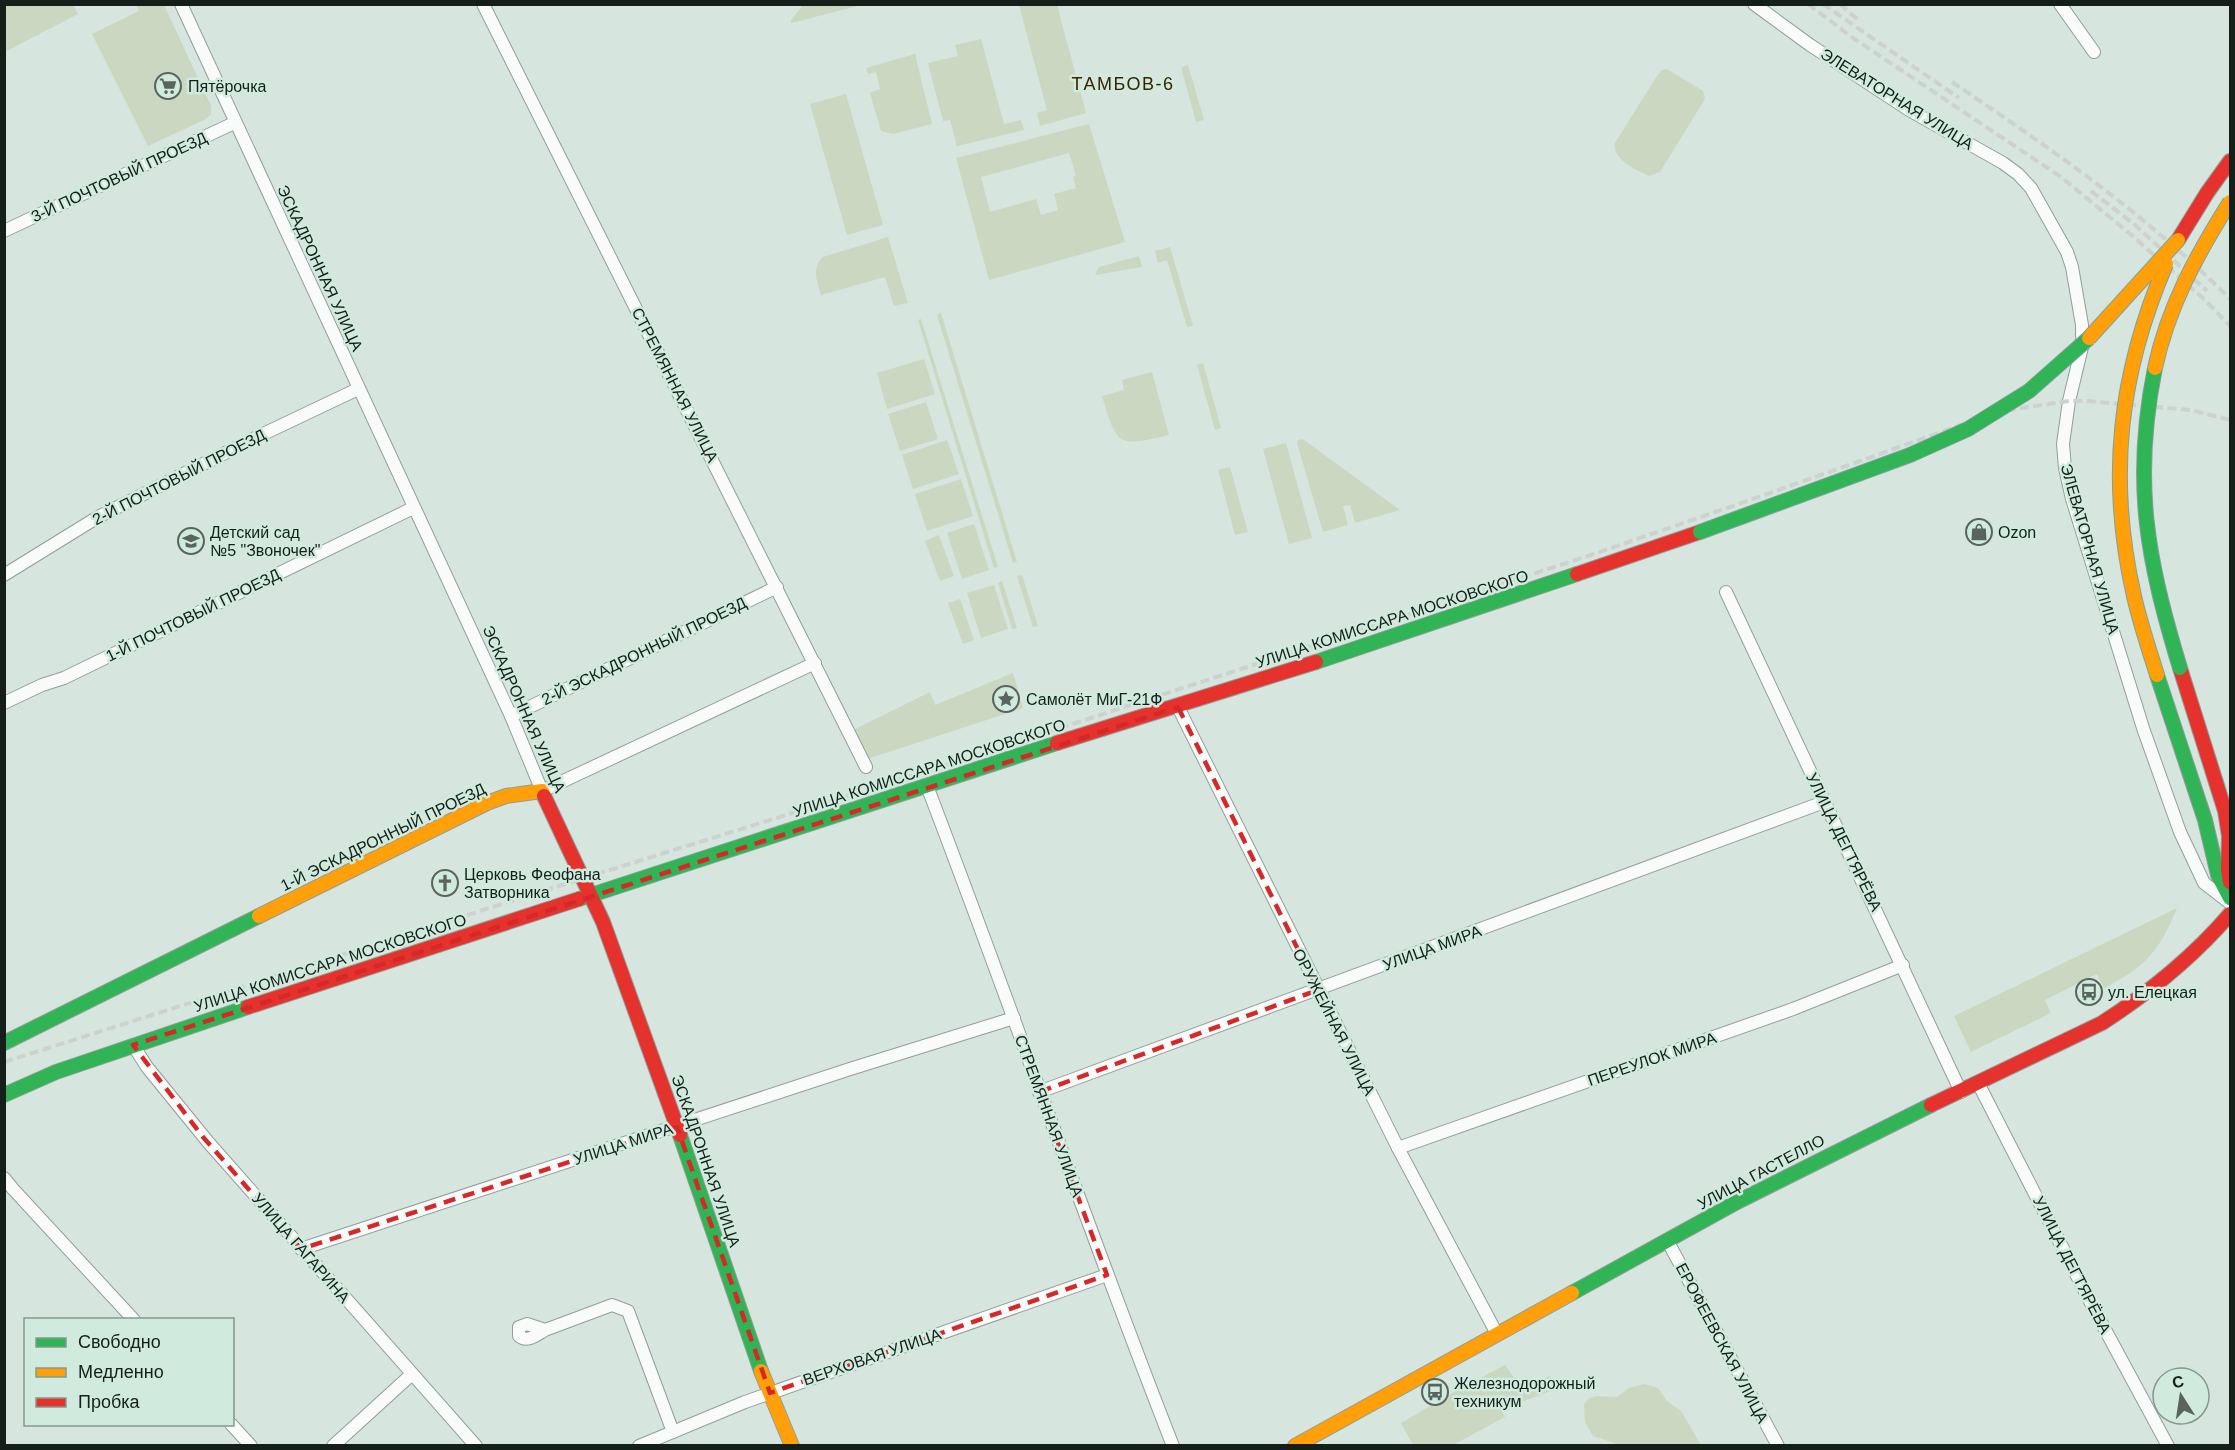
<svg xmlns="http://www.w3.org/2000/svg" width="2235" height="1450" viewBox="0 0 2235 1450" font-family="Helvetica,sans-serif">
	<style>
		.green { fill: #cad8c2; fill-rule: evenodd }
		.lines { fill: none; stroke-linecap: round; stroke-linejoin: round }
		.street-casing { stroke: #939e99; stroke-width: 14 }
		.fast-casing { stroke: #939e99; stroke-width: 16 }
		.slow-casing { stroke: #939e99; stroke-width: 16 }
		.jam-casing { stroke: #939e99; stroke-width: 16 }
		.street { stroke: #f9fbfa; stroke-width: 12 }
		.fast { stroke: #30b455; stroke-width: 14 }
		.slow { stroke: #ff9f0a; stroke-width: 14 }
		.jam { stroke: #e5322d; stroke-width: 14 }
		.rail { stroke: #cdd1cf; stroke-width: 4; stroke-dasharray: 9 4.5; stroke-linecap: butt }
		.fast-bridge-casing { stroke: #7fa29c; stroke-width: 16; stroke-linecap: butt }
		.slow-bridge-casing { stroke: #7fa29c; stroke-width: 16; stroke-linecap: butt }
		.fast-bridge { stroke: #30b455; stroke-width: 14 }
		.slow-bridge { stroke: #ff9f0a; stroke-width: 14 }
		.marked { fill: none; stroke: #d62828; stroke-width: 4.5; stroke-dasharray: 12 8; stroke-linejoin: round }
		.labels { text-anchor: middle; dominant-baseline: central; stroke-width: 5; stroke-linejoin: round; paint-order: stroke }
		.poi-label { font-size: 16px; fill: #151f1a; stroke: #d0ebde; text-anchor: start }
		.street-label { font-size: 16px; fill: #151f1a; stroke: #d0ebde }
		.neighbourhood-label { font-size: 18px; letter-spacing: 1.5px; fill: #3c2202; stroke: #d0ebde }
	</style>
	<rect width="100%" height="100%" fill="#d6e5de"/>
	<g class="green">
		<path d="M5 4 73 5 78 14 5 52Z"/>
		<path d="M136 5H164L211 106V114L206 119 148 146 92 34 139 11Z"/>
		<path d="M803 5V4L862 5 791 23V20Z"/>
		<path d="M1019 5H1057L1086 113 1040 126 1037 113 1047 110Z"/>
		<path d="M981 39 1004 124 1021 120 1024 130 957 146 950 120 943 121 928 63 958 56 955 45Z"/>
		<path d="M915 54 932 124 893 134 881 131 870 93 880 89 876 72 868 74 866 68Z"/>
		<path d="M1188 65 1204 120 1196 122 1181 67Z"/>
		<path d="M1667 69 1703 91 1705 99 1660 172 1649 176C1636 170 1612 159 1615 143L1657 76 1662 70Z"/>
		<path d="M846 94 883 225 847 235 810 104Z"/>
		<path d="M1089 124 1125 242 989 280 956 158ZM1069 153 1076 176 1073 177 1076 188 1054 194 1058 210 1041 215 1036 199 990 212 981 177Z"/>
		<path d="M888 237 908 303 894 306 885 277 821 295C817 280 811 269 823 257Z"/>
		<path d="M1170 247 1193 326 1187 327 1167 260 1158 263 1155 251Z"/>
		<path d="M1139 256 1142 267 1095 275 1099 267Z"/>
		<path d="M941 313 1017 562 1013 563 937 315Z"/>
		<path d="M921 319 998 567 994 568 918 320Z"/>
		<path d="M924 359 935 394 887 409 877 373Z"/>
		<path d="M1203 363 1221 428 1215 430 1197 365Z"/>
		<path d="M1152 372 1169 435C1118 447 1117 447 1102 396L1124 390 1122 380Z"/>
		<path d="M926 402 938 439 900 451 888 414Z"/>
		<path d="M1301 439 1304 440 1400 510 1355 523 1350 505 1343 506 1348 525 1323 532 1297 443V441Z"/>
		<path d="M947 440 959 474 913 489 902 455Z"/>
		<path d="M1286 443 1312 538 1289 544 1263 449Z"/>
		<path d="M1230 467 1248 532 1235 535 1218 470Z"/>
		<path d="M961 479 973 516 927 531 915 494Z"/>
		<path d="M974 524 989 570 962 579 947 533Z"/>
		<path d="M939 535 954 576 940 581 925 541Z"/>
		<path d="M1022 575 1038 626 1033 627 1017 576Z"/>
		<path d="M1002 581 1017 628 1012 629 998 583Z"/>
		<path d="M994 585 1008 629 981 638 967 593Z"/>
		<path d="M960 599 974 640 963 644 948 603Z"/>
		<path d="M1013 673 1023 708 864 760 851 731 930 692 935 705Z"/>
		<path d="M2177 908C2160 950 2145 968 2104 988L2097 974 2045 1000 2051 1013 1971 1052 1954 1016Z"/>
		<path d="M1505 1365 1522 1389 1525 1390 1549 1376 1554 1381 1555 1389C1537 1398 1519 1401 1502 1411L1505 1417 1453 1445H1413L1401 1423 1461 1388Z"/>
		<path d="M1644 1384 1658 1388 1667 1401 1681 1411 1701 1445H1620L1593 1436 1585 1422 1584 1404 1589 1398 1597 1396 1617 1397 1629 1388Z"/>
	</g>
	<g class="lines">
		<defs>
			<g id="street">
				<path d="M181 4 511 716 542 791 815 663"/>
				<path d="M483 4 866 767"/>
				<path d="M1754 4 1810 45 1909 110 2003 163 2018 174 2031 188 2067 252 2072 267 2082 325V347L2069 401 2063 444 2065 468 2072 499 2143 728 2180 832 2204 883 2230 903"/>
				<path d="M2060 4 2094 52"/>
				<path d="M4 231 234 123"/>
				<path d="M4 575 98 517 259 436 358 389"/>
				<path d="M1726 592C1804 759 1883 925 1961 1092"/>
				<path d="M4 703 42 685 64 678 413 508"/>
				<path d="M1178 707 1398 1148 1497 1334"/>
				<path d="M511 716 777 587"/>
				<path d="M927 786C1011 1005 1087 1227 1173 1446"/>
				<path d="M133 1045 147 1067 208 1142 476 1446"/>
				<path d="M1978 1083 2094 1309 2168 1446"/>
				<path d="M1039 1092 1824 802"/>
				<path d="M1398 1148 1793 1009 1903 965"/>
				<path d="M4 1178 13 1189 134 1320"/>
				<path d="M1667 1240 1778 1446"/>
				<path d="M301 1249 850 1069 1014 1018"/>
				<path d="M545 1330C536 1335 528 1343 519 1336V1327L527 1324 545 1330 612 1305 628 1311 673 1432"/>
				<path d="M231 1424 251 1446"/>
				<path d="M333 1446 412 1374"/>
				<path d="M639 1446 745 1402 1107 1275"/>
			</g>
			<g id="fast">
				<path d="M1316 662 1577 574"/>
				<path d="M2157 675 2205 820 2218 875 2230 898"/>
				<path d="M579 899 1057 743"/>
				<path d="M4 1043 259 916"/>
				<path d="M4 1095 56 1072 248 1007"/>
				<path d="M680 1135 761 1371"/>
				<path d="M1572 1293 1737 1202 1931 1105"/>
			</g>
			<g id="slow">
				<path d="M259 916 487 803 506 796 542 791 544 796"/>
				<path d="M761 1371 792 1446"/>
				<path d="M1295 1446 1572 1293"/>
			</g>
			<g id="jam">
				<path d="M2178 240 2207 193 2230 161"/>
				<path d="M1577 574 1700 532"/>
				<path d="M2180 668 2225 811 2229 836 2228 870 2230 882"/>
				<path d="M1057 743 1316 662"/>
				<path d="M544 796 603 922 680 1135"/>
				<path d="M248 1007 579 899"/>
				<path d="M1931 1105 2102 1023C2150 992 2193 957 2230 914"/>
			</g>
		</defs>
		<use href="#street" class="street-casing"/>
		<use href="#fast" class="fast-casing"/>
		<use href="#slow" class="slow-casing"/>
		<use href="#jam" class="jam-casing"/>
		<use href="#street" class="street"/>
		<use href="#fast" class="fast"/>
		<use href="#slow" class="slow"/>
		<use href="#jam" class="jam"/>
		<g class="rail">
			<path d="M1808 4 1853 38 2061 177 2129 233 2206 301 2230 326"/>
			<path d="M1823 4 1959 98"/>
			<path d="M1840 4 1857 19"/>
			<path d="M1952 82C2051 149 2146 214 2230 299"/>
			<path d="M2091 191 2134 224 2207 291"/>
			<path d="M4 1062 584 878 934 769 1591 555 1773 492 1961 425 2009 410 2069 401H2087L2191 410 2230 420"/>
		</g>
		<defs>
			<g id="fast-bridge">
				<path d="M2155 368C2132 482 2147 559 2180 668"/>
				<path d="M1700 532 1910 455 1968 429 2029 391 2089 338"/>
			</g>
			<g id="slow-bridge">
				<path d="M2089 338 2178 240"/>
				<path d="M2155 368C2168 307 2197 254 2230 202"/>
				<path d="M2157 675C2149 649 2140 623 2134 596 2107 478 2119 374 2166 264"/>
			</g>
		</defs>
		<use href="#fast-bridge" class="fast-bridge-casing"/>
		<use href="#slow-bridge" class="slow-bridge-casing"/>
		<use href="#fast-bridge" class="fast-bridge"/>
		<use href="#slow-bridge" class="slow-bridge"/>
	</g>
	<path class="marked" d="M1178 707 1318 990 1039 1092 1107 1275 770 1393 677 1127 301 1249 203 1137 133 1045Z"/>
	<defs>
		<symbol id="supermarket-ring" viewBox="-11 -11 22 22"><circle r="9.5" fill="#d0ebde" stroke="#59645f" stroke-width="1.5"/><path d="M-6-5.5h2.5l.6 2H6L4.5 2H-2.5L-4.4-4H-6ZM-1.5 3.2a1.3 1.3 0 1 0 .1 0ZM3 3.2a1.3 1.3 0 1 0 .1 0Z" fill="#59645f"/></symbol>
		<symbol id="shop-ring" viewBox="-11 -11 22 22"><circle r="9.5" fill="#d0ebde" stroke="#59645f" stroke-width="1.5"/><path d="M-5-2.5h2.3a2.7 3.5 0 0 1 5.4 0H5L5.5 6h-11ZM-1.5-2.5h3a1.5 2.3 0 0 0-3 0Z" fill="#59645f"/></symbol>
		<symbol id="school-ring" viewBox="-11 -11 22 22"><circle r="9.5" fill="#d0ebde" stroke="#59645f" stroke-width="1.5"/><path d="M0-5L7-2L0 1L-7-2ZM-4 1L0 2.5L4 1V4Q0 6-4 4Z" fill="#59645f"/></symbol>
		<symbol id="sight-ring" viewBox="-11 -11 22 22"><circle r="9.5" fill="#d0ebde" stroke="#59645f" stroke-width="1.5"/><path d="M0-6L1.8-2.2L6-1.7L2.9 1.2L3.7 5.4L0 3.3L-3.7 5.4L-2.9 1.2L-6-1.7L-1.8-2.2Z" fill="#59645f"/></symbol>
		<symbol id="church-ring" viewBox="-11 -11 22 22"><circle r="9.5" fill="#d0ebde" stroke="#59645f" stroke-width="1.5"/><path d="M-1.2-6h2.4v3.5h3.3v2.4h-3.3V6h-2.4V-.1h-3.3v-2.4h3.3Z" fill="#59645f"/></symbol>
		<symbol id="bus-ring" viewBox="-11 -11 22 22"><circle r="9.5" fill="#d0ebde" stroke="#59645f" stroke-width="1.5"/><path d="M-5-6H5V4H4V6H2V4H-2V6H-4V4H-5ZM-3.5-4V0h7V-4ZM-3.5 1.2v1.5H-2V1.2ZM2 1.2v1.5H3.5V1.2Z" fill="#59645f"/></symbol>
	</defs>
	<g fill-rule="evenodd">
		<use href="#supermarket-ring" x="153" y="71" width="30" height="30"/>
		<use href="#shop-ring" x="1964" y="517" width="30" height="30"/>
		<use href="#school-ring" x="176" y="526" width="30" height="30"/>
		<use href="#sight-ring" x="991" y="684" width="30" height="30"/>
		<use href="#church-ring" x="430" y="868" width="30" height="30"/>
		<use href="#bus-ring" x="2074" y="977" width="30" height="30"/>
		<use href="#bus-ring" x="1420" y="1377" width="30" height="30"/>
	</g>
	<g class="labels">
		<g class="poi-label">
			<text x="188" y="86">Пятёрочка</text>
			<text x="210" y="532">Детский сад<tspan x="210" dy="18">№5 "Звоночек"</tspan></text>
			<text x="1998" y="532">Ozon</text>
			<text x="1026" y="699">Самолёт МиГ-21Ф</text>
			<text x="464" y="874">Церковь Феофана<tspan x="464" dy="18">Затворника</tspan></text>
			<text x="2108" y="992">ул. Елецкая</text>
			<text x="1454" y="1383">Железнодорожный<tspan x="1454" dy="18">техникум</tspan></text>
		</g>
		<g class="street-label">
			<text transform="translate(1897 99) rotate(32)">ЭЛЕВАТОРНАЯ УЛИЦА</text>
			<text transform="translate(119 177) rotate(-25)">3-Й ПОЧТОВЫЙ ПРОЕЗД</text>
			<text transform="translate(320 268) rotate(65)">ЭСКАДРОННАЯ УЛИЦА</text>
			<text transform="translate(675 385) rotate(63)">СТРЕМЯННАЯ УЛИЦА</text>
			<text transform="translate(179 477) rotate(-27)">2-Й ПОЧТОВЫЙ ПРОЕЗД</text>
			<text transform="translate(2090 549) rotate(74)">ЭЛЕВАТОРНАЯ УЛИЦА</text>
			<text transform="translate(193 615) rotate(-26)">1-Й ПОЧТОВЫЙ ПРОЕЗД</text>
			<text transform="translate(1392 619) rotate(-18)">УЛИЦА КОМИССАРА МОСКОВСКОГО</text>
			<text transform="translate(644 651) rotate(-26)">2-Й ЭСКАДРОННЫЙ ПРОЕЗД</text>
			<text transform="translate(524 709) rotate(66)">ЭСКАДРОННАЯ УЛИЦА</text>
			<text transform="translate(929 768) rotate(-18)">УЛИЦА КОМИССАРА МОСКОВСКОГО</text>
			<text transform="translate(383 837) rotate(-26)">1-Й ЭСКАДРОННЫЙ ПРОЕЗД</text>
			<text transform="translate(1844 842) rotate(64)">УЛИЦА ДЕГТЯРЁВА</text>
			<text transform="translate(1432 948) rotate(-20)">УЛИЦА МИРА</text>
			<text transform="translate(330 963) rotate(-18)">УЛИЦА КОМИССАРА МОСКОВСКОГО</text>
			<text transform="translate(1334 1022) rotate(63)">ОРУЖЕЙНАЯ УЛИЦА</text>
			<text transform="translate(1652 1059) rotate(-19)">ПЕРЕУЛОК МИРА</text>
			<text transform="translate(1049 1116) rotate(70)">СТРЕМЯННАЯ УЛИЦА</text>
			<text transform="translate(623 1144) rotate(-18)">УЛИЦА МИРА</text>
			<text transform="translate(706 1161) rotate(71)">ЭСКАДРОННАЯ УЛИЦА</text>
			<text transform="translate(1761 1172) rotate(-28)">УЛИЦА ГАСТЕЛЛО</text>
			<text transform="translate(301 1248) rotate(49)">УЛИЦА ГАГАРИНА</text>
			<text transform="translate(2072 1265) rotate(63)">УЛИЦА ДЕГТЯРЁВА</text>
			<text transform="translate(1722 1343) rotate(62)">ЕРОФЕЕВСКАЯ УЛИЦА</text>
			<text transform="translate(872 1357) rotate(-19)">ВЕРХОВАЯ УЛИЦА</text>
		</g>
		<g class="neighbourhood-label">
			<text x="1123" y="84">ТАМБОВ-6</text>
		</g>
	</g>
	<rect width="2235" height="1450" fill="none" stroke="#151f1a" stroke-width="12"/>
	<rect x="24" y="1318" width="210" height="108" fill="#d0ebde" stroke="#859990" stroke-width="1.5"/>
	<rect x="36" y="1338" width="30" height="9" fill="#30b455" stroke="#859990" stroke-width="1.5"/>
	<text x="78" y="1348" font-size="18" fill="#151f1a">Свободно</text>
	<rect x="36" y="1368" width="30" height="9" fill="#ff9f0a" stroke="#859990" stroke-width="1.5"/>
	<text x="78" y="1378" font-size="18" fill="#151f1a">Медленно</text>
	<rect x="36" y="1398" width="30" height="9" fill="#e5322d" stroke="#859990" stroke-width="1.5"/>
	<text x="78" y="1408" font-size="18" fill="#151f1a">Пробка</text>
	<g transform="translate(2181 1396) rotate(348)"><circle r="28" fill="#d0ebde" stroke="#859990" stroke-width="1.5"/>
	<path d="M0-4.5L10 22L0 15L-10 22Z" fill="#59645f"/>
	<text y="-9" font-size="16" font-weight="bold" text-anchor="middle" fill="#151f1a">С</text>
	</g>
</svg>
